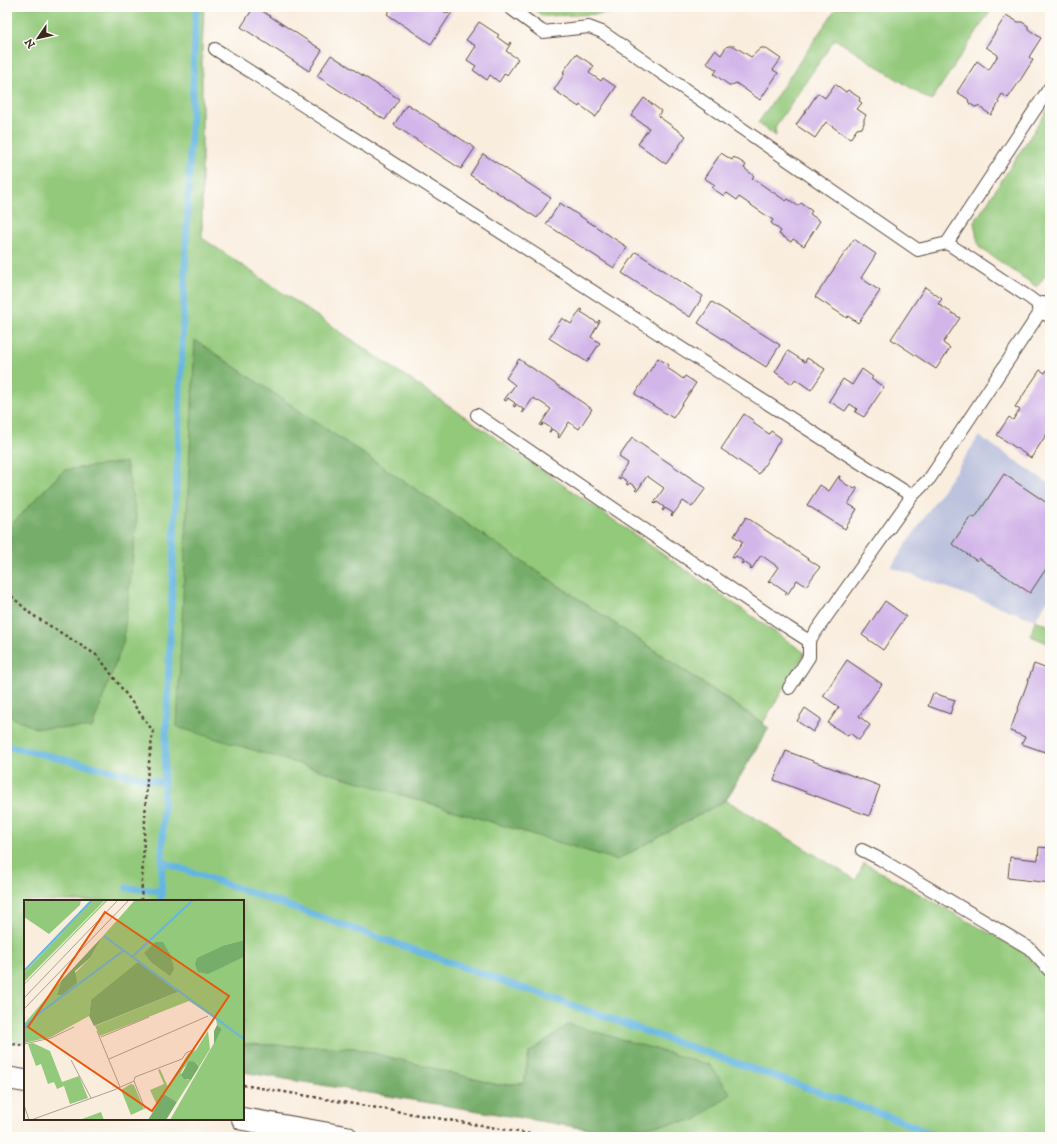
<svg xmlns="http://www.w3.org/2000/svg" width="1057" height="1144" viewBox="0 0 1057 1144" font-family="'IM FELL DW Pica',serif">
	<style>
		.industrial { fill: #bdc3de }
		.green { fill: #93c97a; stroke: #677a4c }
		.forest { fill: #76ad6a; stroke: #586c44 }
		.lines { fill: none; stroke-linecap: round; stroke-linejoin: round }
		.stream { stroke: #65b6e0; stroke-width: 7 }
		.building { fill: #d2b5e9 }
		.lane-casing { stroke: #58473b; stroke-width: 14 }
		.street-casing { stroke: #58473b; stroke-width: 24 }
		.primary-casing { stroke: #58473b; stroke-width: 24 }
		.path { stroke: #58473b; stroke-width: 2.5; stroke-dasharray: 3 3; stroke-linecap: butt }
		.lane { stroke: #fff; stroke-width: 12 }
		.street { stroke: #fff; stroke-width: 22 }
		.primary { stroke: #fff; stroke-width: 22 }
		.inset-river { fill: none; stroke: #65b6e0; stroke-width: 2 }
		.inset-road { fill: none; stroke: #ad9f91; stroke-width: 1 }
		.view { fill: #e8590c; fill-opacity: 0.15; stroke: #e8590c; stroke-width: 2 }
		.inset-edge { fill: none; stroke: #3b2a1e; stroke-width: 2 }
	</style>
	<rect width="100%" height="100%" fill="#fdfcf7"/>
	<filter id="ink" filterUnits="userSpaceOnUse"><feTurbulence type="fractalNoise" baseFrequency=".025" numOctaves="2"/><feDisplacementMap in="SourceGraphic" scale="8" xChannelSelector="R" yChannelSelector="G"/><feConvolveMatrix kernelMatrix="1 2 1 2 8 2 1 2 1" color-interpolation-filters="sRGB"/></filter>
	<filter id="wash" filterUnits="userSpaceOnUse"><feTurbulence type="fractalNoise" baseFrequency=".012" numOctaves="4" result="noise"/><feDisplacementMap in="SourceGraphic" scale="16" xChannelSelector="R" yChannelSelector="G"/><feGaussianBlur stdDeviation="0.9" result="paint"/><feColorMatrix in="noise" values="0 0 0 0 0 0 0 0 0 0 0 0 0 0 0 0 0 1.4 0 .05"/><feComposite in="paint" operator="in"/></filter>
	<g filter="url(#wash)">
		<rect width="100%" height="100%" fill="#f9edde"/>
		<path class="industrial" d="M979 436 1050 484V597L1035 620 891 567Z"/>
		<g class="green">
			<path d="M7 7H204L202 51V238L464 416 805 653 763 723 195 341 617 860 726 800 856 880 864 863 1023 952 1050 980V1137H656L575 1127 614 1131 529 1053 524 1083 498 1085 354 1048 243 1044V901H25V1043L7 1041V715L35 728 64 470 7 529Z"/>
			<path d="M530 7H732L624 13 543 16Z"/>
			<path d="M837 7H993L931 101 835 39 775 127 776 136 758 123Z"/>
			<path d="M1050 106V277L1046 274 1037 287 979 247 974 223Z"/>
			<path d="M1035 620 1050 626V644L1031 636Z"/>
		</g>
		<g class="forest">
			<path d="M195 340 769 728 726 800 617 860 177 727Z"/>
			<path d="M126 462 137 520 123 643 92 728H35L7 715V529L64 470Z"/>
			<path d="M569 1024 710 1065 731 1094 696 1120 614 1131 575 1127 243 1072V1044L354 1048 498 1085 524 1083 529 1053Z"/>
		</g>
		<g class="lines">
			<g class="stream">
				<path d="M7 746 164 783"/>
				<path d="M163 862 899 1120 936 1137"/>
				<path d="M127 888 162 891"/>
				<path d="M161 901 164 783 196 7"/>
			</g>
		</g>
		<g id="blocks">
			<g class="building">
				<path d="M254 7H256L322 50 309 71 241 27Z"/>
				<path d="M392 7H437L448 14 450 11 452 12 431 44 387 14Z"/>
				<path d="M1006 15 1018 22H1022L1028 26V29L1041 38 1029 57 1033 60 1021 79 1008 98 1002 94 998 101 999 103 991 115 978 106 975 107 969 103 968 99 957 92 977 61 989 70 998 55 986 47Z"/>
				<path d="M479 22 499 35 497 37 508 45 510 42 511 43 506 51 518 59 507 75 505 73 499 82 490 75 487 80 473 70 476 66 467 60 476 46 466 40Z"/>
				<path d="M729 46H734L751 57 761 48H765L781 59 773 70 778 73 760 100 736 83 732 85H729L714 74 717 70 706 63 715 50 721 55 726 47Z"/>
				<path d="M576 54 594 66 589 73 601 81 603 78 616 87 595 118V116L580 105 579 107 554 90 565 73 563 72Z"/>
				<path d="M331 55 399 99 385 120 317 76Z"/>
				<path d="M835 84 846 92 848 90 860 98 859 101 862 103 857 109 866 115 864 119V123L862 128 857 129 850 139 826 122 815 138 796 125 818 93 825 98Z"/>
				<path d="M644 98 661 111 658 116 686 136 666 164 638 144 649 128 631 116Z"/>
				<path d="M407 104 475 148 461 169 394 125Z"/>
				<path d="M721 153 732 160 734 157 746 165 744 168 754 176 752 178 786 201 788 199 798 206 801 203 812 211 810 214 820 221 804 246 793 239 791 242 779 234 781 231 771 223 773 220 739 197 737 200 727 193 724 196 712 188 715 185 704 178Z"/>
				<path d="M483 154 551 198 537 218 470 175Z"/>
				<path d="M560 203 627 247 614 268 546 224Z"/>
				<path d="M854 239 876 254 861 278 880 291 858 323 848 316 847 318 815 297Z"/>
				<path d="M636 252 703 296 690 317 622 273Z"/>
				<path d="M925 287 942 299 938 304 960 318 943 343 950 348 936 369 891 339Z"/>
				<path d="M712 302 780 345 766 367 698 323Z"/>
				<path d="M581 309 583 310 581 312 589 317 597 323 599 320 600 321 591 337 600 343 587 362 549 338 562 318 571 324Z"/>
				<path d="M788 351 805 362 807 358 825 369 811 390 795 379 792 384 775 372Z"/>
				<path d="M658 358 669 365 667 368 675 373 683 379 685 376 696 383 673 418 635 394Z"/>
				<path d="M519 359 592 409 579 429 569 422 559 438 558 437 559 434 552 429 550 432H549L551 428 543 423 542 426 540 425 551 409 542 403 533 398 523 413 522 412 523 409 516 404 515 407 513 406 515 403 508 398 506 401 504 400 515 385 506 378Z"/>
				<path d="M1050 365V429L1031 458 997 435 1009 417 1013 420 1016 415 1020 410 1015 407 1040 370 1045 373Z"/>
				<path d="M862 369 873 377 871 379 884 387 864 417 855 412 857 409 850 404 845 411 829 401 843 379 852 385Z"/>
				<path d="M744 414 754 421 753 423 769 434 771 431 781 438 759 474 721 449Z"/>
				<path d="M632 438 706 488 692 507 683 501 672 516 671 515 673 513 665 508 663 511 662 510 664 507 657 502 655 504 654 503 664 488 647 476 637 491 635 490 637 488 630 483 628 485 626 484 628 482 621 477 620 479 618 478 628 463 619 457Z"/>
				<path d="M1004 474 1050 505V563L1030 593 979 558 977 561 952 544 971 516 975 518Z"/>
				<path d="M839 476H840L839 479 847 485 855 489 857 487 858 488 848 504 857 509 845 529 807 505 820 485 829 491Z"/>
				<path d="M746 517 820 567 806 586 797 580 787 595 785 594 787 592 771 581 769 583 768 582 778 567 761 555 751 570 750 569 751 567 744 562 742 564 741 563 743 561 736 556 734 558 732 557 743 542 734 536Z"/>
				<path d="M885 601 906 616 883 650 862 635Z"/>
				<path d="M847 660 882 684 859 716 870 725 859 740 850 733 848 736 828 723 839 707 823 696Z"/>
				<path d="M1034 664 1050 670V738L1045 752 1022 744 1025 737 1010 731Z"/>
				<path d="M933 693 955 700 950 714 928 706Z"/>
				<path d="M805 708 821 719 813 732 797 721Z"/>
				<path d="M786 751 880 786 869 816 774 780Z"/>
				<path d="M1039 847 1050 848V883L1008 878 1010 857 1038 860Z"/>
			</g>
		</g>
	</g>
	<g filter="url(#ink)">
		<use href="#blocks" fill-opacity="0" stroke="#58473b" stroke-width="1"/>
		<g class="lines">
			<defs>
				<g id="lane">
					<path d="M509 7 543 32 589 27 602 32 918 250 947 243 1050 87"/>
					<path d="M215 49 912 496"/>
					<path d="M477 415 787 627 809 641"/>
					<path d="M789 688 809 657V641L912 496 930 478 1043 308 1030 298 947 243"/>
					<path d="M862 850 880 859 1029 948 1050 971"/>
				</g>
				<path id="street" d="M1043 308 1050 311"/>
				<g id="primary">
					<path d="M7 1078 25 1081"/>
					<path d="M243 1119 346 1137"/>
				</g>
			</defs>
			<use href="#lane" class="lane-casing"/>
			<use href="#street" class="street-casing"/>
			<use href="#primary" class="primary-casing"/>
			<g class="path">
				<path d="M7 592 31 614 98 656 153 731 147 778 141 901"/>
				<path d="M7 1043 25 1046"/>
				<path d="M243 1085 548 1137"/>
			</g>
			<use href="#lane" class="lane"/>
			<use href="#street" class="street"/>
			<use href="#primary" class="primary"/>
		</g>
	</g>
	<g transform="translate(24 900)">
		<rect width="220" height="220" fill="#f9edde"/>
		<path d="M0 0 2 2V0H57L56 5 25 34 0 17ZM69 0H81L0 82V73ZM82 0H84L0 85V84ZM111 0H220V40L201 45 200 66 220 57V220H146L198 129 193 125 192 119 165 101 76 136 71 126 154 92 67 100 65 116 27 137 0 143V124L41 76 38 80 50 74 66 58 79 36ZM184 131 186 149 175 167 171 162H165L159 169 157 173 163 180H167L153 202 140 194 133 205 126 190 140 184 134 170 136 169 144 187 164 154 172 150ZM9 143 26 151 38 182 55 176 64 198 46 204 40 186 33 189 30 182 24 184 17 164 12 166 4 144ZM107 184 110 185 120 209 107 215 97 190ZM77 212 80 220H55L58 219Z" fill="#93c97a"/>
		<path d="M79 36 66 58 51 71 53 83 38 95H33L38 80ZM220 40V57L184 74 174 72 171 64 173 58 201 45ZM131 42H139L147 56 150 69 146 76 127 62 120 53ZM114 62 154 92 70 126 65 116 67 100ZM193 125 198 129 190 144V131ZM165 161 171 162 175 167 167 180 160 179 157 175ZM140 194 153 202 142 220H124Z" fill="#76ad6a"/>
		<path class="inset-river" d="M80 36 220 139M108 57 169 0M0 71 68 0M0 128 13 115 99 51"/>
		<path class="inset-road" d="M0 98 94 0M0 109 105 0M73 131 96 187M77 137 125 117M0 144 27 138 50 127M85 159 184 116M47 160 67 198M110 181 121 209M0 205 5 220M7 220 90 190 110 181 111 177 158 159 162 153 171 149"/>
		<path class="view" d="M81 12 205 96 128 211 4 127Z"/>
		<rect width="220" height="220" class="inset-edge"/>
	</g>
	<rect width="1057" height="1144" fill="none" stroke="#fdfcf7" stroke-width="24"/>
	<g transform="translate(38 38) rotate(236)" stroke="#fdfcf7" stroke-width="3" paint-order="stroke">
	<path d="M0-3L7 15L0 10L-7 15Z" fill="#3b2a1e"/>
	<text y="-6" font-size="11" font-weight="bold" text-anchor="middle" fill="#3b2a1e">N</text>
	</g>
</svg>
